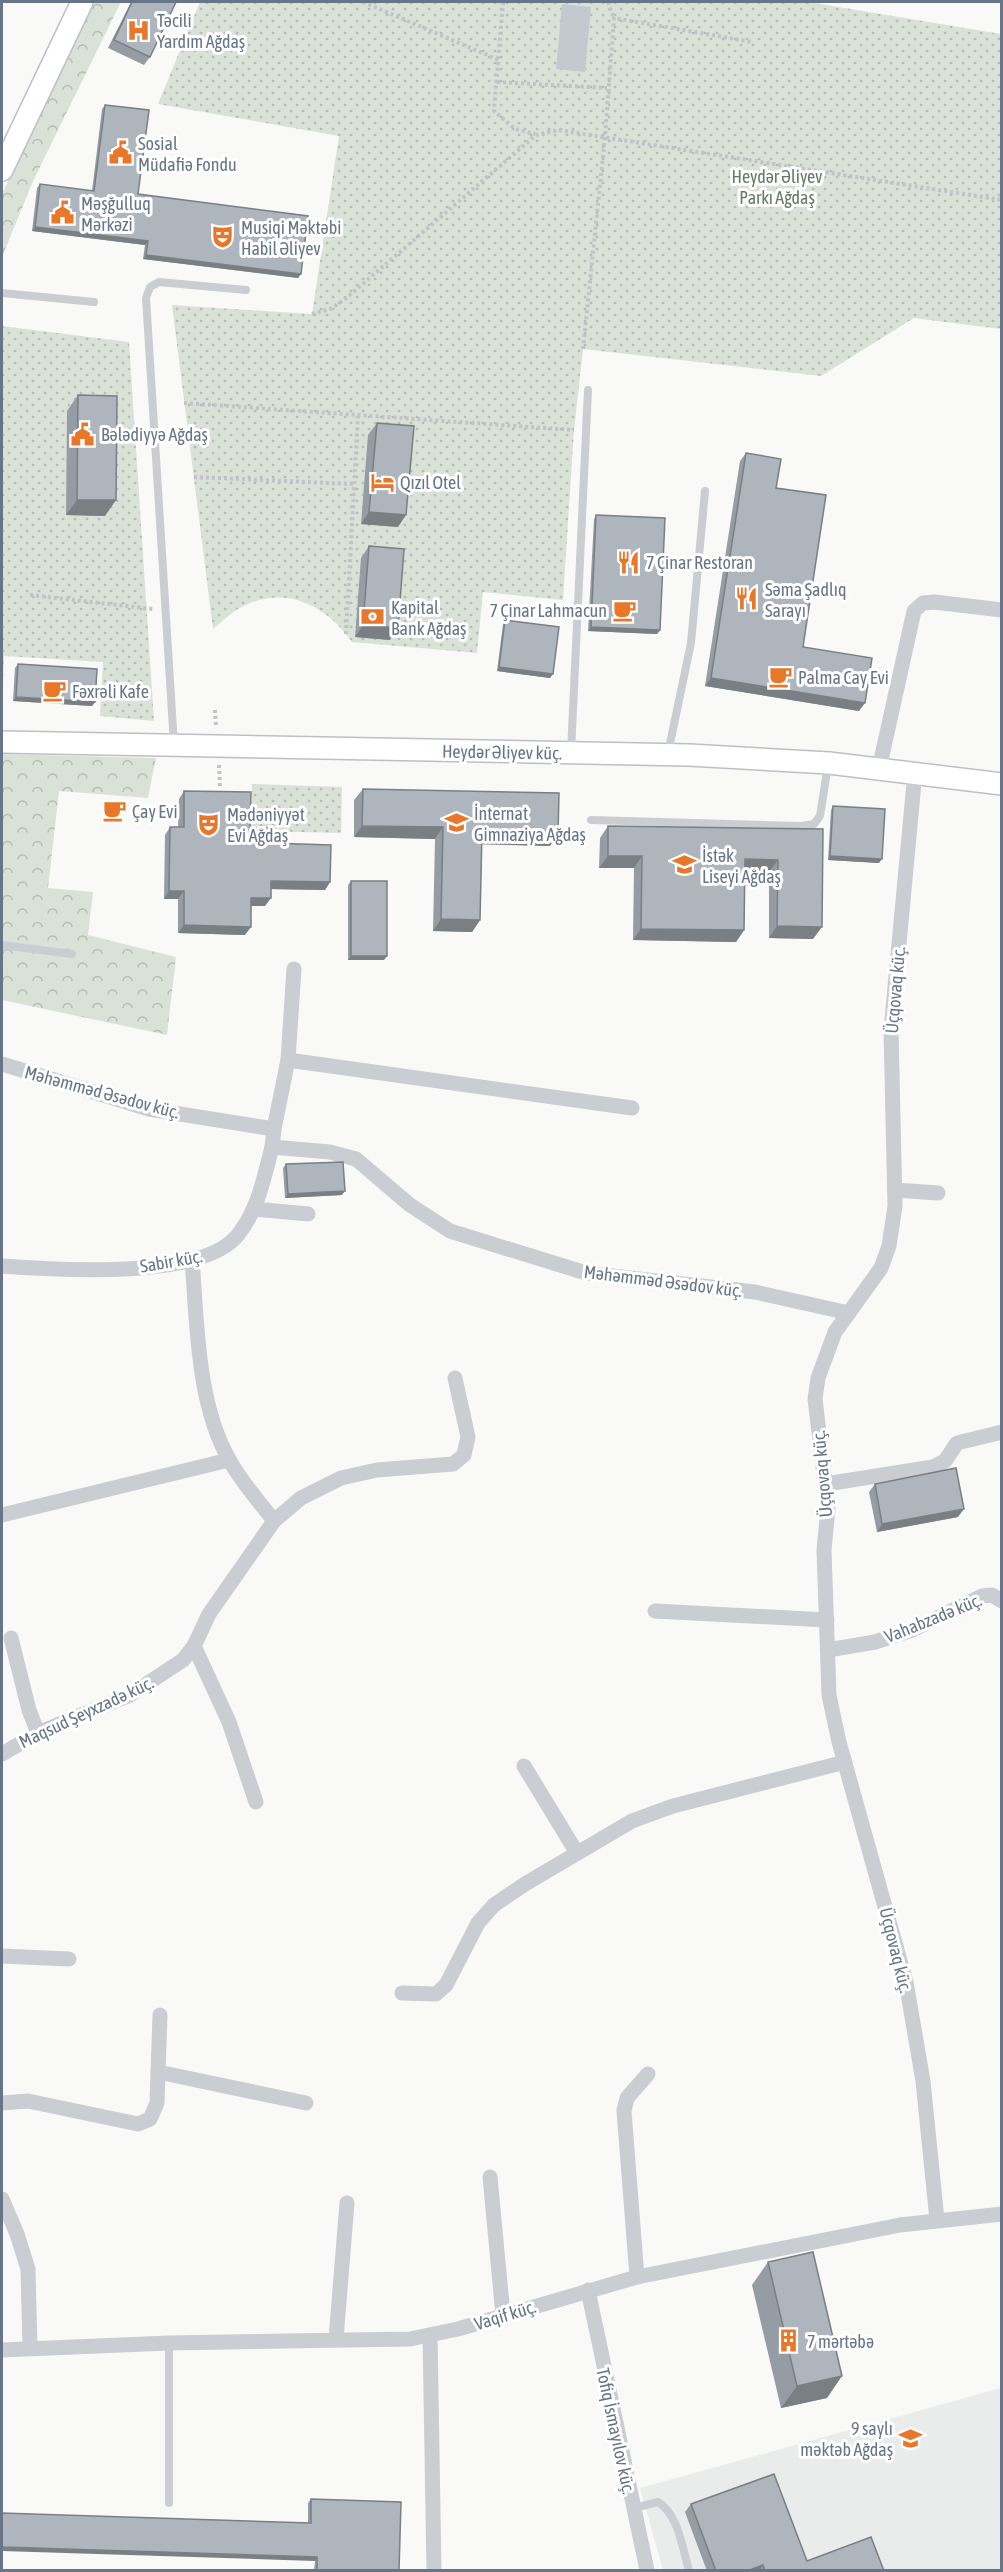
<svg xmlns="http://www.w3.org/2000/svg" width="1003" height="2572" viewBox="0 0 1003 2572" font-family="'Asap Condensed',sans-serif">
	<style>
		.built { fill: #eaebeb }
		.forest { fill: url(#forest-crowns) }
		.park { fill: url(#park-dots) }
		.water { fill: #c2cad0 }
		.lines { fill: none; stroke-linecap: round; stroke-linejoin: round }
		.secondary-casing { stroke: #bcc0c5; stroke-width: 24 }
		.path { stroke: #c1c3c6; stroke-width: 4; stroke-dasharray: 3 3; stroke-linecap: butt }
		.lane { stroke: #cacdd1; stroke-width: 8 }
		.street { stroke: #cacdd1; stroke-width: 15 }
		.secondary { stroke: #fff; stroke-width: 21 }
		.wall { fill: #969ca3 }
		.shaded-wall { fill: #7a7f84 }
		.building { fill: #aeb5bd; stroke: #7a7f84; stroke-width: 1.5 }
		.labels { text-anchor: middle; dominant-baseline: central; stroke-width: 6; stroke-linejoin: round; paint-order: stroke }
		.poi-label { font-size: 18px; fill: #687589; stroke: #fff; text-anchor: start }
		.park-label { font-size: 18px; fill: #647a63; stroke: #fff }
		.street-label { font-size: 18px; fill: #687589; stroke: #fff }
	</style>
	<defs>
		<pattern id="forest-crowns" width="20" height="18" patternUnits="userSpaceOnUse" patternTransform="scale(1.5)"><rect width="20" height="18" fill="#dae2d8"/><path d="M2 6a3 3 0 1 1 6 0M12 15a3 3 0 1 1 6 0" fill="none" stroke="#b5bcb5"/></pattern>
		<pattern id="park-dots" width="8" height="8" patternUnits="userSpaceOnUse" patternTransform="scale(1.5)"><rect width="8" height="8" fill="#dae2d8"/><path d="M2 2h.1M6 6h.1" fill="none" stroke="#b5bcb5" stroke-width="1.8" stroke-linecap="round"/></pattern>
	</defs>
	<rect width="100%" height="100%" fill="#f9faf7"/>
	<path class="built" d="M1001 2388V2570H663L640 2488Z"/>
	<g class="forest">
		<path d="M91 2H121L34 179 2 257V194Z"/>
		<path d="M2 754 156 758 148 798 59 791 48 888 93 892 88 935 176 957 167 1035 2 1000Z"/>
	</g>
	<g class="park">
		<path d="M200 2H809L1001 34V329L914 318 821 376 583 349 574 430 563 600 483 592 477 653 352 642C325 604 283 583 238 609 229 614 221 623 213 629L172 305 312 314 339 136 158 104Z"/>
		<path d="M2 326 129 342 154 721 100 716 103 662 4 656 2 719Z"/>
		<path d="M252 784 342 787 341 833 251 831Z"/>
	</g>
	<path class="water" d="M562 4 591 7 585 72 556 69Z"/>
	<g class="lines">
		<defs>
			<g id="secondary">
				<path d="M2 170 82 2"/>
				<path d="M2 742 689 755 829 763 1002 784"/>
			</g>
		</defs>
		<use href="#secondary" class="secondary-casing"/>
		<g class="path">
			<path d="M363 2 499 60"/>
			<path d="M503 2 494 111 515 129 535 134"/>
			<path d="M608 2 614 18"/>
			<path d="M497 82 607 88"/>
			<path d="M312 314 330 309 344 300 536 135 558 130 1002 200"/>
			<path d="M583 349 605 137 614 18 752 42"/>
			<path d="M184 403 574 430"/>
			<path d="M194 477 353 484"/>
			<path d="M30 595 153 609"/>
			<path d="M346 634 358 416"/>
			<path d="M215 710 216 727"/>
			<path d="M219 765 220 788"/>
		</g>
		<g class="lane">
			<path d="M2 293 94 302"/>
			<path d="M174 745 146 298 150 287 159 282 246 290"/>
			<path d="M571 752 588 390"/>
			<path d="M668 753 691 643 705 491"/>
			<path d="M591 820 801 826 814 824 820 816 828 765"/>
			<path d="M2 945 72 954"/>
			<path d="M169 2343V2503"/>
			<path d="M634 2508 658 2502C679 2515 682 2548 689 2570"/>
		</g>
		<g class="street">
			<path d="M879 769 914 611 923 603 934 602 1002 610"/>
			<path d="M915 772 891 1030 895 1206 889 1246 881 1268 835 1332 818 1378 815 1399 828 1508 824 1550 829 1695 839 1742 906 1982 923 2081 937 2220"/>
			<path d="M288 1060 294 969"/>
			<path d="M2 1064 149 1109 274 1129 272 1147 330 1152 356 1159 410 1205 450 1231 586 1273 755 1292 849 1313"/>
			<path d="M274 1129 288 1060 632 1108"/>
			<path d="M895 1190 938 1193"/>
			<path d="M254 1209 308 1214"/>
			<path d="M192 1259C197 1323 197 1405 230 1461 242 1483 259 1501 274 1521"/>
			<path d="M2 1266C56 1270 200 1280 237 1236 258 1211 264 1177 272 1147"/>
			<path d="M826 1484 933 1467 945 1461 957 1443 1002 1432"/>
			<path d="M2 1515 229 1460"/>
			<path d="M655 1611 827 1620"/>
			<path d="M11 1638 29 1710 38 1733"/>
			<path d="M194 1646 229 1722 256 1802"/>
			<path d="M828 1650 875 1642 912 1630 982 1596 992 1595 1002 1601"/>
			<path d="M2 1754 38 1733 130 1695 183 1660 194 1646 209 1614 274 1521 301 1498 341 1478 377 1470 453 1464 464 1455 468 1437 455 1378"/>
			<path d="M524 1766 577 1853"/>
			<path d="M2 1956 69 1959"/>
			<path d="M402 1993 436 1994 446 1985 478 1923 494 1905 525 1884 632 1821 673 1806 845 1762"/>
			<path d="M158 2072 306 2103"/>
			<path d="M2 2103 28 2101 138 2124 150 2119 157 2103 160 2015"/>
			<path d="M490 2177 503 2315"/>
			<path d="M2 2199 17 2234 28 2269 30 2348"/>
			<path d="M637 2277 624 2111 627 2098 648 2074"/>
			<path d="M588 2290 647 2570"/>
			<path d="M430 2335 434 2570"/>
			<path d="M336 2339 347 2203"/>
			<path d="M2 2350 169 2343 410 2339 458 2329 637 2277 900 2225 1002 2214"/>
		</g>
		<use href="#secondary" class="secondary"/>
	</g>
	<g class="wall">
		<path d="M131 2H176L150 57 144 65 108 48Z"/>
		<path d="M105 105 138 194 301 274 298 278 143 259 145 245 32 231 37 188 40 184 92 191 102 109Z"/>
		<path d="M78 395 105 516 66 515 67 411Z"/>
		<path d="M377 423 398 527 361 524 368 435Z"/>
		<path d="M746 453 776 488 803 647 859 711 705 686 740 461Z"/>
		<path d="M596 515 660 630 657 634 588 631 594 519Z"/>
		<path d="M369 546 390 640 355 637 361 558Z"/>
		<path d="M505 620 550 678 497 671 503 624Z"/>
		<path d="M18 664 95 702 92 706 13 701 15 668Z"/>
		<path d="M363 789 550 846 482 844 480 920 472 932 433 931 435 839 354 837V800Z"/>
		<path d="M184 791 250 828 269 843 330 882 325 890 271 889 265 906H251L245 935 178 933V899H164L165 835 170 827H178L179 799Z"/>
		<path d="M833 806 879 863 828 860 831 810Z"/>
		<path d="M608 826 823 829 813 939 769 938V872L745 871 744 930 736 942 633 940 634 868H599L600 838Z"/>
		<path d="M351 881 384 960H348V885Z"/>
		<path d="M286 1164 342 1195 285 1198 283 1168Z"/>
		<path d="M875 1484 958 1517 877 1532 869 1492Z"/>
		<path d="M768 2262 827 2398 781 2408 752 2285Z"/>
		<path d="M311 2499 399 2571H314L315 2561 308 2523V2503Z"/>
		<path d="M691 2504 807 2561 884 2571H707L685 2512Z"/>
	</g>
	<g class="shaded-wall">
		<path d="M35 227 148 241 145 245 32 231Z"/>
		<path d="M146 255 301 274 298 278 143 259Z"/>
		<path d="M77 500H116L105 516 66 515Z"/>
		<path d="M369 512 406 515 398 527 361 524Z"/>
		<path d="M363 625 398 628 390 640 355 637Z"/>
		<path d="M591 627 660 630 657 634 588 631Z"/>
		<path d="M499 667 553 674 550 678 497 671Z"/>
		<path d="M711 678 865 703 859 711 705 686Z"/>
		<path d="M16 697 95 702 92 706 13 701Z"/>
		<path d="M362 826 443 827 435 839 354 837Z"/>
		<path d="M482 832 558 834 550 846 474 844Z"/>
		<path d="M608 856H642L634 868H599Z"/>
		<path d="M830 856 882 859 879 863 828 860Z"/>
		<path d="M745 859 778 860 769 872 737 871Z"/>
		<path d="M271 881 330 882 325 890 266 889Z"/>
		<path d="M169 891H184L178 899H164Z"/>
		<path d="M251 898H271L265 906H246Z"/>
		<path d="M441 919 480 920 472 932 433 931Z"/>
		<path d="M184 925 251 927 245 935 178 933Z"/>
		<path d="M777 926 822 927 813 939 769 938Z"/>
		<path d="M641 929 744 930 736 942 633 940Z"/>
		<path d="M351 956H387L384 960H348Z"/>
		<path d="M345 1191 342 1195 285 1198 288 1194Z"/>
		<path d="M964 1509 958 1517 877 1532 882 1524Z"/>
		<path d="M842 2376 827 2398 781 2408 797 2386Z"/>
		<path d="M2 2547 317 2557 315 2561 2 2551Z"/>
		<path d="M763 2565 759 2571H747Z"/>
	</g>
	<g class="building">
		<path d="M132 2H176L150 57 114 40Z"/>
		<path d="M105 105 149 110 138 194 308 216 301 274 146 255 148 241 35 227 40 184 94 191Z"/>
		<path d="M78 395 117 396 116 500H77Z"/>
		<path d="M377 423 414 426 406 515 369 512Z"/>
		<path d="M746 453 781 459 776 488 826 495 803 647 872 658 865 703 711 678Z"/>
		<path d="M596 515 665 518 660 630 591 627Z"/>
		<path d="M369 546 404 549 398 628 363 625Z"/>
		<path d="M505 620 559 627 553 674 499 667Z"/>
		<path d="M18 664 97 669 95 702 16 697Z"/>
		<path d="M363 789 559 793 558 834 482 832 480 920 441 919 443 827 362 826Z"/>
		<path d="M184 791 251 792 250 828H270L269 843 331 845 330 882 271 881V898H251V927L184 925V891H169L170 827H184Z"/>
		<path d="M833 806 885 809 882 859 830 856Z"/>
		<path d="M608 826 823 829 822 927 777 926 778 860 745 859 744 930 641 929 642 856H608Z"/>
		<rect x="351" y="881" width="36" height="75"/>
		<path d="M343 1162 345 1191 288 1194 286 1164Z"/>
		<path d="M956 1468 964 1509 882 1524 875 1484Z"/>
		<path d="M813 2252 842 2376 797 2386 768 2262Z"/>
		<path d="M774 2474 807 2561 871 2537 884 2571H765L763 2565 747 2571H716L691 2504Z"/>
		<path d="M311 2499 401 2502 399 2571H317V2557L2 2547V2513L311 2523Z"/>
	</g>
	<defs>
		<symbol id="hospital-bare" viewBox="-9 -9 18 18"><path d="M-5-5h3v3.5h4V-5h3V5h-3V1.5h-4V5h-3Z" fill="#e87729" stroke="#fff" stroke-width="2.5" paint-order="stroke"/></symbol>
		<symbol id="civic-bare" viewBox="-9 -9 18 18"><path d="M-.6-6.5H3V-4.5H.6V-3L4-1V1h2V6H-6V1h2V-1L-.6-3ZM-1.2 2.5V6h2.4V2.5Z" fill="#e87729" stroke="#fff" stroke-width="2.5" paint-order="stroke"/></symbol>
		<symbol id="theatre-bare" viewBox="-9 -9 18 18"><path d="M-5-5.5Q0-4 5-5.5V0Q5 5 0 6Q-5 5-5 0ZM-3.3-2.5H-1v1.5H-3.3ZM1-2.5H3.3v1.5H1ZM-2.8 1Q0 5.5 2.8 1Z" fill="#e87729" stroke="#fff" stroke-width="2.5" paint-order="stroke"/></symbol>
		<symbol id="hotel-bare" viewBox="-9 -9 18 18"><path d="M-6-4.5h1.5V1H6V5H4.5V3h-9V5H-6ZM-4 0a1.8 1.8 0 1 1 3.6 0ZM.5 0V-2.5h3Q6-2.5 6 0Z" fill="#e87729" stroke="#fff" stroke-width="2.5" paint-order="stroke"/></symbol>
		<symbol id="restaurant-bare" viewBox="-9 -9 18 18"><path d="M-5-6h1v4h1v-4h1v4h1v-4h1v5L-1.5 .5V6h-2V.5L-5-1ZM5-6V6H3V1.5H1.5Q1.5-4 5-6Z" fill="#e87729" stroke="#fff" stroke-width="2.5" paint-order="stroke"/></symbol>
		<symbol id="cafe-bare" viewBox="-9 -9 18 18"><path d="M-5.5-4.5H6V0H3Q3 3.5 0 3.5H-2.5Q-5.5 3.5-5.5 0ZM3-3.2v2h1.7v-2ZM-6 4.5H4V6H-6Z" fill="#e87729" stroke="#fff" stroke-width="2.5" paint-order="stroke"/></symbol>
		<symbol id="bank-bare" viewBox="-9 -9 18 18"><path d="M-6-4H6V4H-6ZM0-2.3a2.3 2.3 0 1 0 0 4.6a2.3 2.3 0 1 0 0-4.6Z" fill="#e87729" stroke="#fff" stroke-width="2.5" paint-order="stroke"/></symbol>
		<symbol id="school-bare" viewBox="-9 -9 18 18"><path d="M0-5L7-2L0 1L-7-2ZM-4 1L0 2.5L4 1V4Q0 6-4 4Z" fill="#e87729" stroke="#fff" stroke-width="2.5" paint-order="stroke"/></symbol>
		<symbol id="building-bare" viewBox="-9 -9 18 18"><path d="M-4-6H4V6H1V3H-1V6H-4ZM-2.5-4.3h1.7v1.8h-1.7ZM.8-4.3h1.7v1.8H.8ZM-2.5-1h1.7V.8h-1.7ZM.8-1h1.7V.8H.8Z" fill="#e87729" stroke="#fff" stroke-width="2.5" paint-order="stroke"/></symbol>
	</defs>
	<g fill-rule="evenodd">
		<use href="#hospital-bare" x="122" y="14" width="33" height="33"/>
		<use href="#civic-bare" x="104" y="136" width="33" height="33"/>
		<use href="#civic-bare" x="46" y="196" width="33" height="33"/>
		<use href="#theatre-bare" x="206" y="220" width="33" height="33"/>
		<use href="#civic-bare" x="66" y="418" width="33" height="33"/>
		<use href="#hotel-bare" x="366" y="466" width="33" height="33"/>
		<use href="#restaurant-bare" x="612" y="546" width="33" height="33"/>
		<use href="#restaurant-bare" x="730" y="582" width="33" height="33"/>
		<use href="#cafe-bare" x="608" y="594" width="33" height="33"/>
		<use href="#bank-bare" x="356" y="600" width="33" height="33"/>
		<use href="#cafe-bare" x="764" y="660" width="33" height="33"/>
		<use href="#cafe-bare" x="38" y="674" width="33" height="33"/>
		<use href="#cafe-bare" x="98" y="794" width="33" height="33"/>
		<use href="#school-bare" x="440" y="806" width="33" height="33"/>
		<use href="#theatre-bare" x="192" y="808" width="33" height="33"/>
		<use href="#school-bare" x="668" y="848" width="33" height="33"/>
		<use href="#building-bare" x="772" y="2324" width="33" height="33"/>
		<use href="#school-bare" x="894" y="2422" width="33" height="33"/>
	</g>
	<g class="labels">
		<g class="poi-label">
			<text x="157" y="20">Təcili<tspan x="157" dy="21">Yardım Ağdaş</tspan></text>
			<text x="138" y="143">Sosial<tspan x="138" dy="21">Müdafiə Fondu</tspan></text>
			<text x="81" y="203">Məşğulluq<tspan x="81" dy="21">Mərkəzi</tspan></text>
			<text x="241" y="227">Musiqi Məktəbi<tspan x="241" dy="21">Habil Əliyev</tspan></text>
			<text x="101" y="434">Bələdiyyə Ağdaş</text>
			<text x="400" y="482">Qızıl Otel</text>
			<text x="646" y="562">7 Çinar Restoran</text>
			<text x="765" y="589">Səma Şadlıq<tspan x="765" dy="21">Sarayı</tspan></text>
			<text x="391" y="607">Kapital<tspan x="391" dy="21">Bank Ağdaş</tspan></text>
			<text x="607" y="610" text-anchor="end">7 Çinar Lahmacun</text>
			<text x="798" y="677">Palma Cay Evi</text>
			<text x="72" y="691">Fəxrəli Kafe</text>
			<text x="132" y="811">Çay Evi</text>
			<text x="474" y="813">İnternat<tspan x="474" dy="21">Gimnaziya Ağdaş</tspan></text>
			<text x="227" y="814">Mədəniyyət<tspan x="227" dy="21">Evi Ağdaş</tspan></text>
			<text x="702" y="855">İstək<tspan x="702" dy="21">Liseyi Ağdaş</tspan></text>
			<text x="807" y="2341">7 mərtəbə</text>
			<text x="893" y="2428" text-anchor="end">9 saylı<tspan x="893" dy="21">məktəb Ağdaş</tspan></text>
		</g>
		<g class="park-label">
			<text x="777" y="176">Heydər Əliyev<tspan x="777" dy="21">Parkı Ağdaş</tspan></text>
		</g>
		<g class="street-label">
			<text transform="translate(502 752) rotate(1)">Heydər Əliyev küç.</text>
			<text transform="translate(895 990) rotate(-85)">Üçqovaq küç.</text>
			<text transform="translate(102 1092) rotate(15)">Məhəmməd Əsədov küç.</text>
			<text transform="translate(171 1261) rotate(-10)">Sabir küç.</text>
			<text transform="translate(663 1281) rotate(7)">Məhəmməd Əsədov küç.</text>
			<text transform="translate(822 1474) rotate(-95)">Üçqovaq küç.</text>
			<text transform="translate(933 1618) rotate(-22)">Vahabzadə küç.</text>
			<text transform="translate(86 1712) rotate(-25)">Maqsud Şeyxzadə küç.</text>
			<text transform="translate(896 1950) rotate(76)">Üçqovaq küç.</text>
			<text transform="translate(505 2315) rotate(-17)">Vaqif küç.</text>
			<text transform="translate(616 2431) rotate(78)">Tofiq İsmayılov küç.</text>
		</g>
	</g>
	<rect width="1003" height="2572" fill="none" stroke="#687589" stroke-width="6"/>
</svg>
